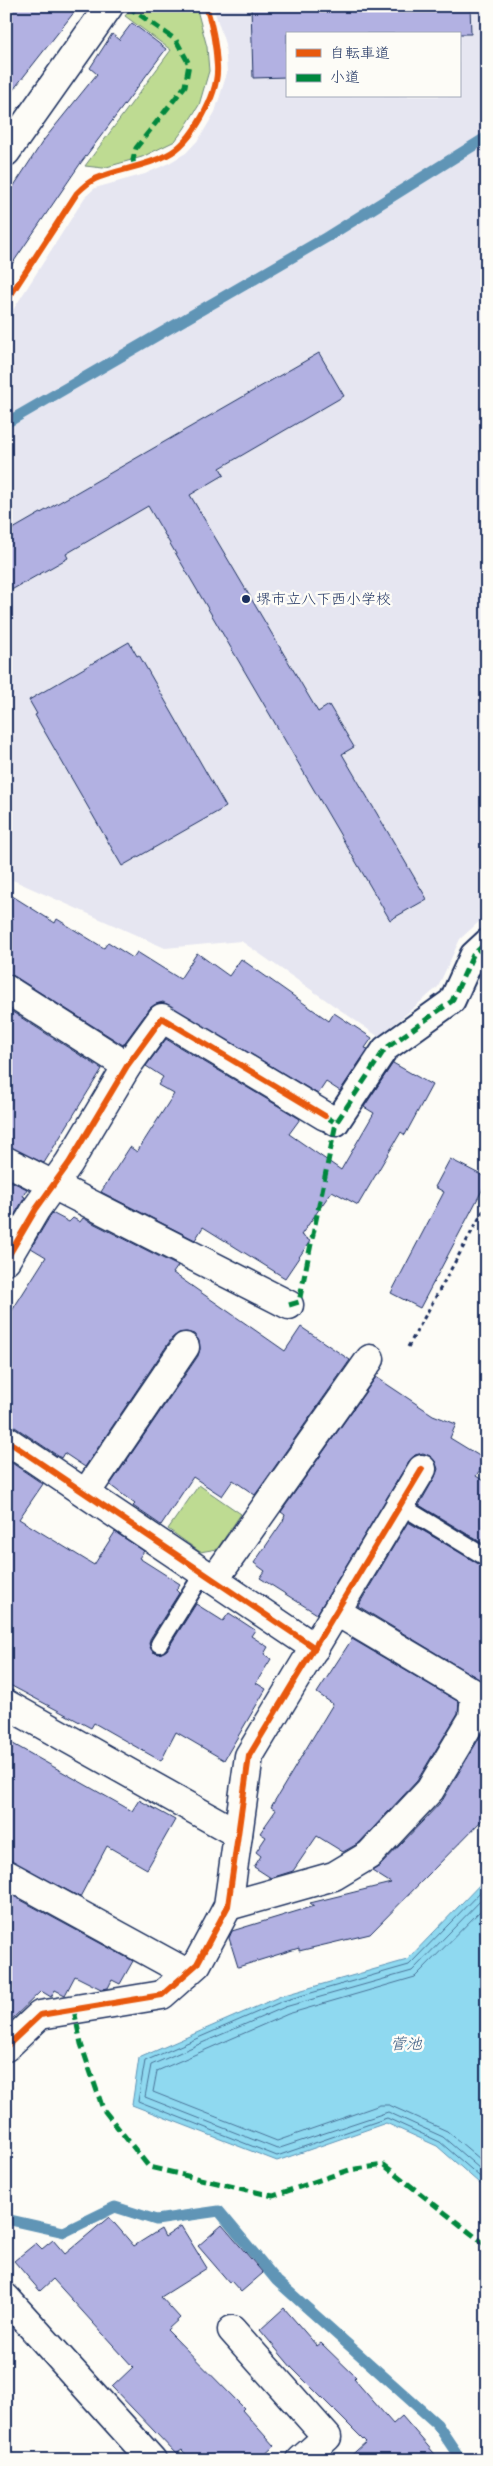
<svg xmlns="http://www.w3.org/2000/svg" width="493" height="2466" viewBox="0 0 493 2466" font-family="'Comic Neue','Klee One',sans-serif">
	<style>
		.built { fill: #e6e6f1; fill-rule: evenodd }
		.green { fill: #bedb92; stroke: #6c8578 }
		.water { fill: #8fd9f0; stroke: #6195b6 }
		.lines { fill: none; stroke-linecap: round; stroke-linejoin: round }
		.shore { stroke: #497398; stroke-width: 1 }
		.stream { stroke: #6195b6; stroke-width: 11 }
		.building { fill: #b2b1e2; stroke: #1b2f5e }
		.service-casing { stroke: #1b2f5e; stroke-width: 20 }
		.pedestrian-casing { stroke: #1b2f5e; stroke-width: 29 }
		.minor-casing { stroke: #1b2f5e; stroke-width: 31 }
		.tertiary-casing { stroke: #1b2f5e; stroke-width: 31 }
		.path { stroke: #1b2f5e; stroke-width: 3; stroke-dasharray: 4 4; stroke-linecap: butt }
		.service { stroke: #fdfcf7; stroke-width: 16 }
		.pedestrian { stroke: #fdfcf7; stroke-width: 25 }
		.minor { stroke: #fdfcf7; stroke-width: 28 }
		.tertiary { stroke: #fdfcf7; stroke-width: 28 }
		.quiet { stroke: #00873e; stroke-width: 5; stroke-dasharray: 10 5; stroke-linecap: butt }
		.cycleway-casing { stroke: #fdfcf7; stroke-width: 9 }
		.cycleway { stroke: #e8590c; stroke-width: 6 }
		.poi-dot { fill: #1b2f5e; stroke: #fdfcf7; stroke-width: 2 }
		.labels { text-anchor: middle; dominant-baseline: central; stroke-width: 5; stroke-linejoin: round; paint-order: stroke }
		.poi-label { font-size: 15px; fill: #1b2f5e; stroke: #fdfcf7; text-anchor: start }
		.water-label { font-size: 16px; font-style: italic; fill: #385a82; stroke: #fdfcf7 }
	</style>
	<rect width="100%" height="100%" fill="#fdfcf7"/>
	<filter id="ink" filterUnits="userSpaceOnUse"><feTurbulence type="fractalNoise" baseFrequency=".02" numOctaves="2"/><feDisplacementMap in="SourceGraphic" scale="10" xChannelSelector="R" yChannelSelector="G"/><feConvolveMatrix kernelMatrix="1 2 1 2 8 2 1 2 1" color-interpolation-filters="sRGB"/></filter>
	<g filter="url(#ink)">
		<path class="built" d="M213 6H487V917L482 919 460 939 438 987 379 1037 241 941 165 948 6 877V321L85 197 95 188 145 174 169 163 186 153 199 139 215 112 227 73 225 44ZM287 34H459V96H287Z"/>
		<g class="green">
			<path d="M133 6H196L207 47 209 71 199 105 184 129 175 141 142 157 103 168 85 166 171 50 125 16Z"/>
			<path d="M199 1485 241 1514 217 1549 200 1552 168 1529Z"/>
		</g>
		<path class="water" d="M487 1877V2190L437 2146 386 2123 277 2161 132 2105 139 2058 281 1996 407 1960Z"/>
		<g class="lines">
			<g class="shore">
				<path d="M487 1885 409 1965 283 2001 145 2061 138 2101 277 2156 387 2118 440 2142 487 2183"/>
				<path d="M487 1894 412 1971 285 2007 151 2065 145 2097 277 2149 388 2112 443 2137 487 2175"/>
				<path d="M487 1904 415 1977 288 2014 157 2071 153 2092 277 2141 380 2105H389L447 2131 487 2165"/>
			</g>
			<g class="stream">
				<path d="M6 423 327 237 487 137"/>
				<path d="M6 2219 64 2232 115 2207 156 2220 219 2211 277 2281 437 2424 461 2460"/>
			</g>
		</g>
		<g class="building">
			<path d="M6 6H79L6 99Z"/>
			<path d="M251 6H470L471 34H287V77L253 78Z"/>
			<path d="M132 23 166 49 80 164 6 273V198L43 141 97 74 90 68 112 34 119 40Z"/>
			<path d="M319 353 344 396 220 468 224 475 190 495 318 712 329 705 354 747 342 754 427 899 390 920 148 506 66 554 68 558 6 593V533Z"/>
			<path d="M129 642 137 656 139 655 226 807 122 866 35 715 37 714 29 700Z"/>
			<path d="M6 892 55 923 57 919 104 948 108 942 133 958 137 952 180 979 197 953 229 976 241 959 329 1021 334 1013 372 1038 365 1048 368 1049 340 1091 326 1082 318 1094 163 1002 156 1004 150 1008 123 1045 14 976 6 973Z"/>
			<path d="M6 1008 102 1069 44 1163 6 1146Z"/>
			<path d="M166 1039 300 1119 289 1134 341 1170 374 1113 364 1107 393 1063 432 1085 405 1135 401 1132 358 1205 332 1191 301 1235 310 1241 285 1278 203 1227 195 1240 101 1192 130 1147 137 1152 174 1094 158 1085 163 1077 146 1066Z"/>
			<path d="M450 1159 487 1178V1181L420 1308 391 1293 444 1192 435 1187Z"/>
			<path d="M6 1179 27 1189 23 1196 25 1197 6 1229Z"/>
			<path d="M52 1213 69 1222 73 1218 80 1222 83 1218 178 1266 173 1273 285 1351 301 1327 350 1360 255 1495 233 1480 222 1496 193 1477 161 1525 133 1506 135 1504 110 1485 198 1356 200 1349 199 1341 194 1334 187 1332 179 1333 172 1338 85 1467 64 1453 61 1458 15 1427 6 1425V1320L46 1257 31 1248Z"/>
			<path d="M376 1377 433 1415 456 1424 450 1438 486 1460 476 1476 487 1483V1546L419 1505 435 1477 438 1469 435 1461 430 1456 423 1453 415 1455 409 1461 317 1614 260 1578 265 1571 254 1563 283 1521 285 1515 281 1512Z"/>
			<path d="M6 1459 43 1484 19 1519 94 1565 115 1532 144 1551 139 1558 180 1584 176 1590 179 1593 150 1639 149 1644 153 1652 159 1654 167 1650 196 1604 223 1621 229 1613 255 1630 251 1636 268 1647 264 1654 271 1659 256 1683 266 1689 224 1760 176 1732 161 1761 94 1723 91 1728 6 1683Z"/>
			<path d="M408 1522 487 1568V1684L358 1606Z"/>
			<path d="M352 1639 459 1702 458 1713 417 1781 359 1843 343 1852 317 1836 293 1871 271 1878 254 1867 261 1856 256 1852 266 1837 260 1833 276 1810 271 1807 333 1704 317 1693Z"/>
			<path d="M487 1725V1815L370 1934 299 1951V1948L238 1967 229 1938 232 1931 314 1906 310 1903 391 1883 372 1871 380 1866 442 1801Z"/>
			<path d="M6 1740 132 1811 139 1800 175 1820 147 1869 107 1846 80 1897 6 1858Z"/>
			<path d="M6 1892 133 1961 120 1984 112 1980 108 1988 101 1989 75 1976 65 1995 55 1990 51 1997 41 1991 6 2025Z"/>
			<path d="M109 2217 134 2246 161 2229 165 2237 181 2226 207 2268 161 2297 180 2318 167 2330 244 2408 242 2410 274 2446 259 2460H191L182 2450 176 2454 112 2387 133 2367 53 2279 40 2291 14 2261 36 2243 42 2249 53 2240 65 2254Z"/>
			<path d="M222 2225 263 2273 241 2292 231 2281 229 2282 198 2246Z"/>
			<path d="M284 2308 317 2346 321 2343 356 2377 354 2379 393 2424 402 2416 440 2460H346L366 2442 292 2368 260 2330Z"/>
		</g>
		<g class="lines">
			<defs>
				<g id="service">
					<path d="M400 1505 487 1558"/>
					<path d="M159 1644 204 1572"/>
				</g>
				<path id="pedestrian" d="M325 1116 336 1123 385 1049 452 1001 473 955 487 942"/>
				<g id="minor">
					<path d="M6 152 109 6"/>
					<path d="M6 989 127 1066"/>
					<path d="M6 1161 289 1305"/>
					<path d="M6 1260 36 1209 69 1163 127 1066 162 1018 325 1116"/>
					<path d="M6 1440 315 1648"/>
					<path d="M86 1493 185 1347"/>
					<path d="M214 1580 370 1359"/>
					<path d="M6 1704 238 1834"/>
					<path d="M6 1874 187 1973"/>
					<path d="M228 1906 334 1876 369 1855 430 1790 473 1718 475 1694 337 1612"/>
					<path d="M6 2047 40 2015 162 1995 197 1964 228 1906 249 1756 422 1469"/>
					<path d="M232 2330 327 2437 301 2460"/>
				</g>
				<path id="tertiary" d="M6 2298 152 2460"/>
			</defs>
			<use href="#service" class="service-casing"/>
			<use href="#pedestrian" class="pedestrian-casing"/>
			<use href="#minor" class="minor-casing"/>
			<use href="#tertiary" class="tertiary-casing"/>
			<g class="path">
				<path d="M6 302 77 193C82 188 88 182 95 179 118 169 145 167 167 155 192 143 219 94 217 66 216 47 212 24 206 6"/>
				<path d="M408 1347 487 1204"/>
			</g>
			<use href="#service" class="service"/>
			<use href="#pedestrian" class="pedestrian"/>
			<use href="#minor" class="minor"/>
			<use href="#tertiary" class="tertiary"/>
			<g class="quiet">
				<path d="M127 6 176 40 189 64 185 86 136 148 133 160 135 168"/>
				<path d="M325 1116 336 1123 385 1049 452 1001 473 955 487 942"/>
				<path d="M289 1305 299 1302 336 1123"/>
				<path d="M74 2010 81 2044 103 2109 149 2167 273 2196 349 2170 384 2165 487 2246"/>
			</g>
			<defs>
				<g id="cycleway">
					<path d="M6 302 77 193C82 188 88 182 95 179 118 169 145 167 167 155 192 143 219 94 217 66 216 47 212 24 206 6"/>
					<path d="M6 1260 36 1209 69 1163 127 1066 162 1018 325 1116"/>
					<path d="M6 1440 315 1648"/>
					<path d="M6 2047 40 2015 162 1995 197 1964 228 1906 249 1756 422 1469"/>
				</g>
			</defs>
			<use href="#cycleway" class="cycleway-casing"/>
			<use href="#cycleway" class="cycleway"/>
		</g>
	</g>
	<circle class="poi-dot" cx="246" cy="599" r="5"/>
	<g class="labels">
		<g class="poi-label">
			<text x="256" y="599">堺市立八下西小学校</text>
		</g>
		<g class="water-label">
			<text x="406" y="2044">菅池</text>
		</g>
	</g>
	<rect width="493" height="2466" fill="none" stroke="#fdfcf7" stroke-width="25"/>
	<rect x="12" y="12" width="468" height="2441" fill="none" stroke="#1b2f5e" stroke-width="2" filter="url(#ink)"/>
	<rect x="286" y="32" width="175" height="65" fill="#fdfcf7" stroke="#a3aaba"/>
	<rect x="296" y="49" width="25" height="8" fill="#e8590c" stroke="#a3aaba"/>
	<text x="330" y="58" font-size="15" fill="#1b2f5e">自転車道</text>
	<rect x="296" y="74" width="25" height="8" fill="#00873e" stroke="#a3aaba"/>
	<text x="330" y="82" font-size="15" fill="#1b2f5e">小道</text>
</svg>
